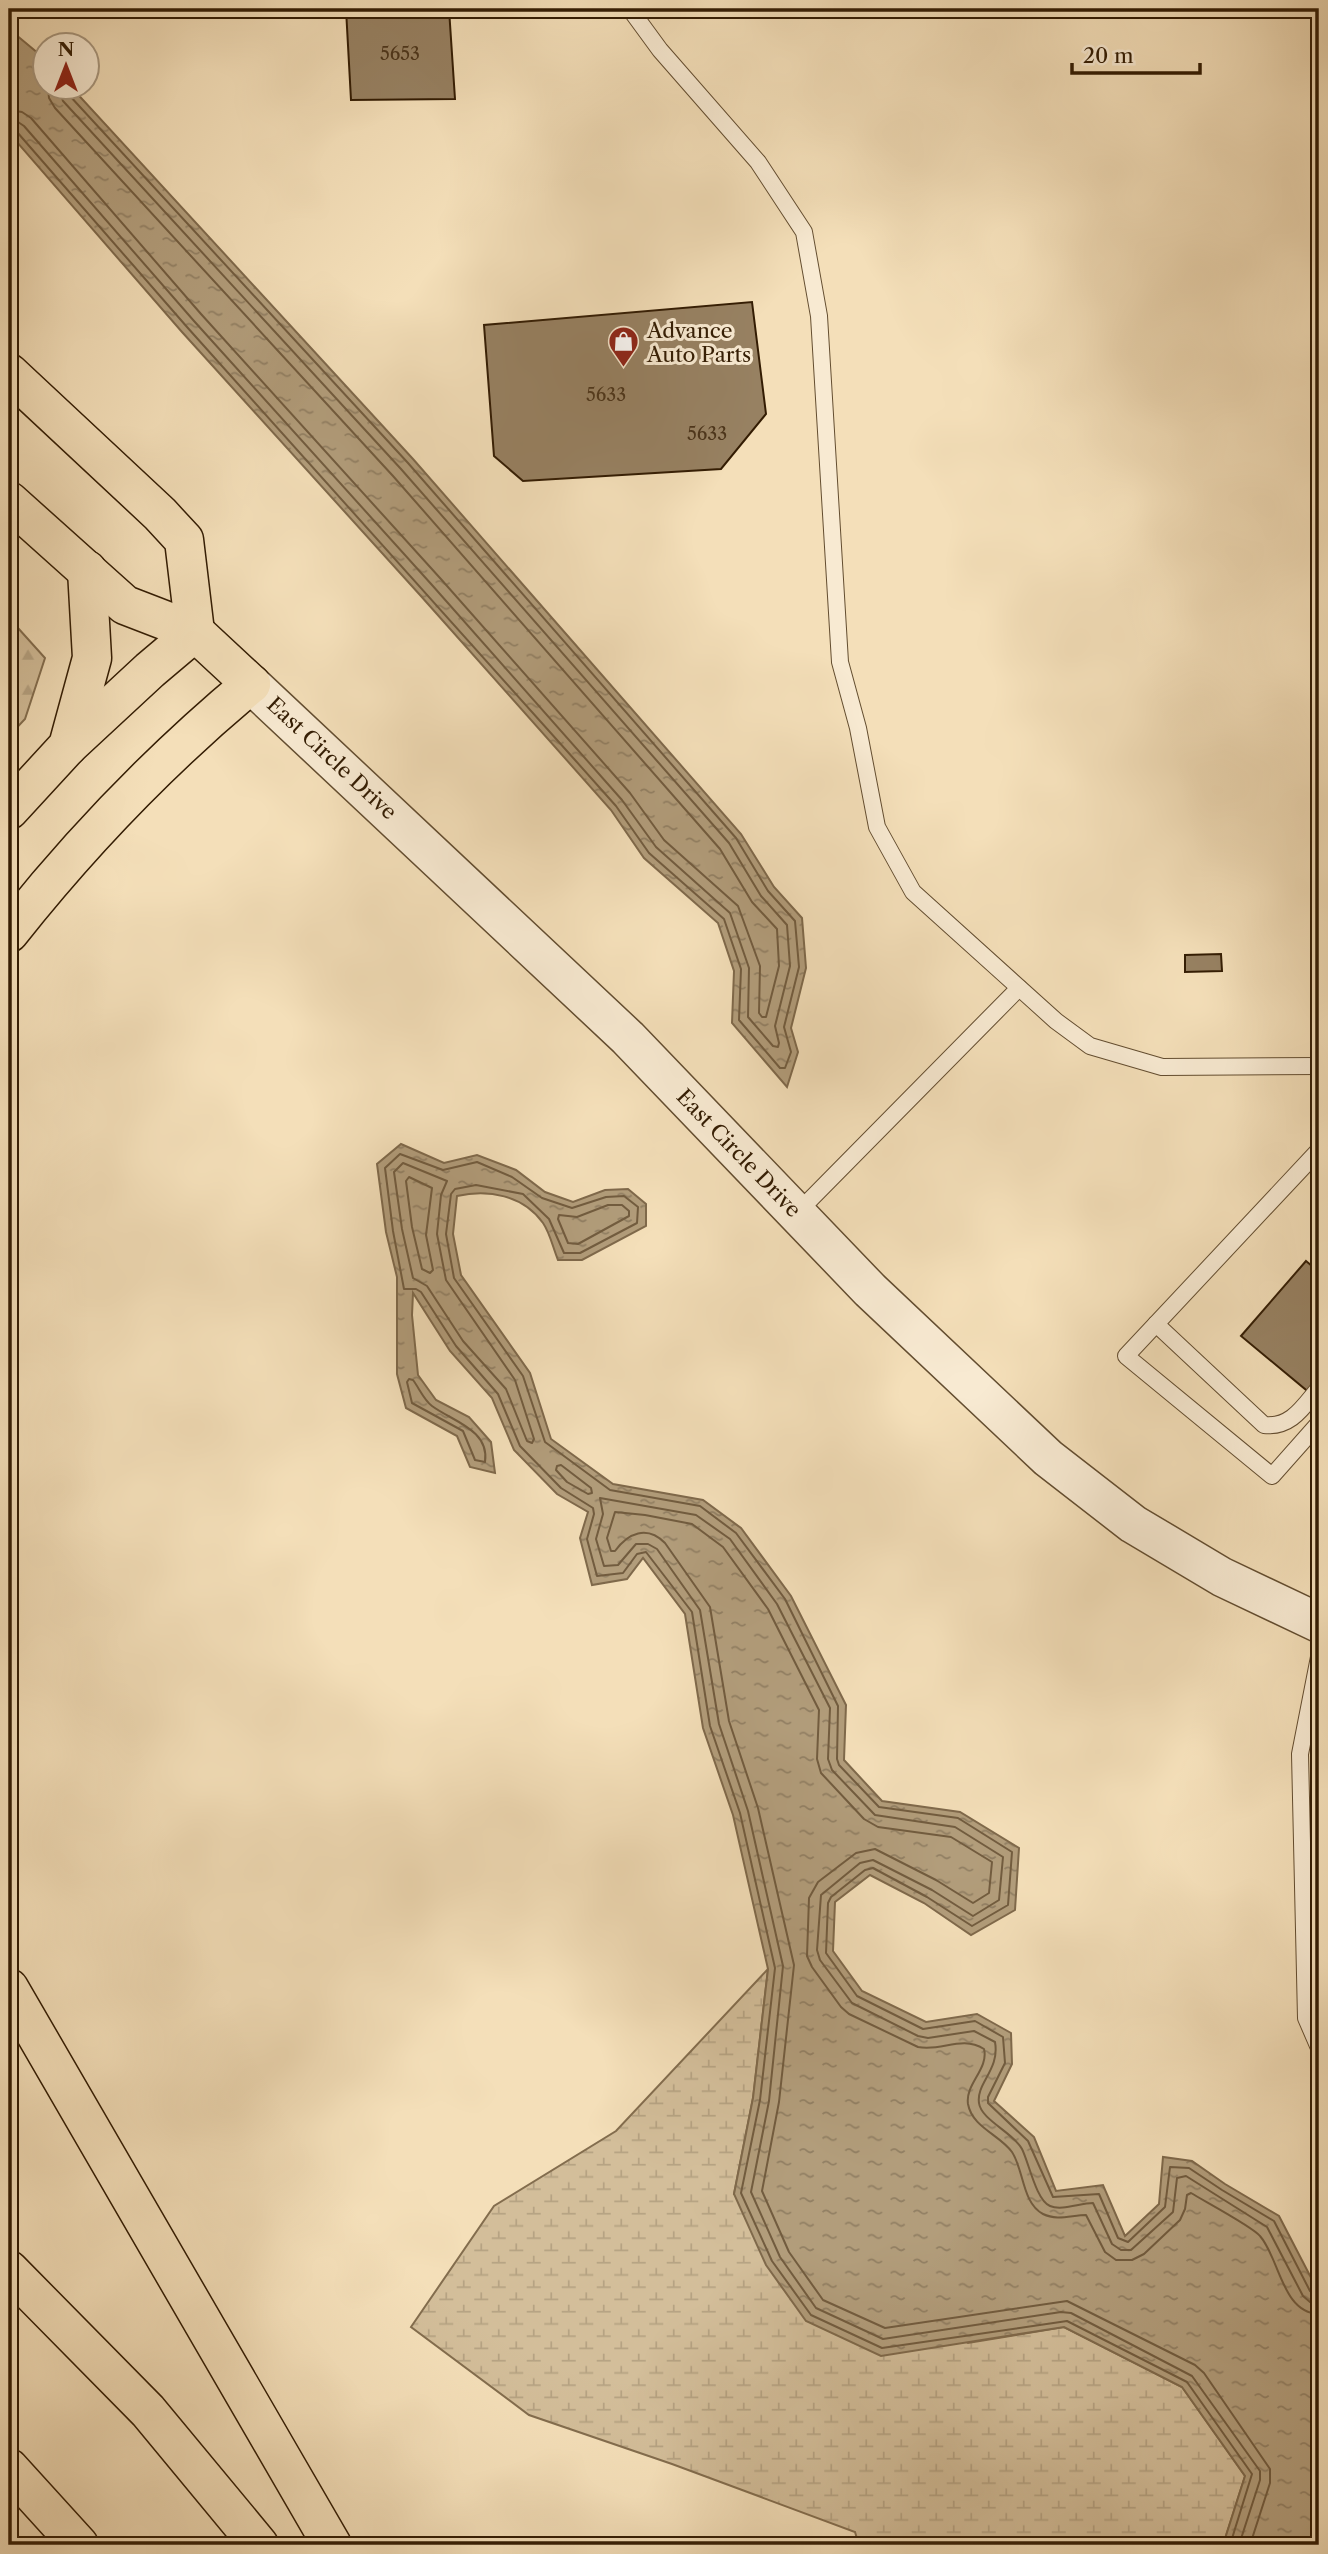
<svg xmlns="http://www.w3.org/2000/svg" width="1328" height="2554" viewBox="0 0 1328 2554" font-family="'Libre Caslon Text',serif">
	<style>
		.forest { fill: url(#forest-firs); stroke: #836d4e; stroke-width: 2 }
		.wetland { fill: url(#wetland-marsh); stroke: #836d4e; stroke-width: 2 }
		.water { fill: url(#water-ripples); stroke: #7f694b; stroke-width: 2 }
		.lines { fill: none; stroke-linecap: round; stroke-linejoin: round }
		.shore { stroke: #725c3f; stroke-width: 2 }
		.building { fill: #978162; stroke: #331c03; stroke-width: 2 }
		.service-casing { stroke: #634d30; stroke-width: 18 }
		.tertiary-casing { stroke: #634d30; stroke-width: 41 }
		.primary-casing { stroke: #331c03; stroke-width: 41 }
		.motorway-casing { stroke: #331c03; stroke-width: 41 }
		.service { stroke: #f8ead2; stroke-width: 16 }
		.tertiary { stroke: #f8ead2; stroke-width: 38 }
		.primary { stroke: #f4dfb9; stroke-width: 38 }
		.motorway { stroke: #f4dfb9; stroke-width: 38 }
		.labels { text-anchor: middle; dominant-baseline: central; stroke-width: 6; stroke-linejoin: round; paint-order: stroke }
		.number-label { font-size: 18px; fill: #4c351b }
		.poi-label { font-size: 21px; fill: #331c03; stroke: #f8ead2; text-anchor: start }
		.street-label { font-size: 21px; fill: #331c03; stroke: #f8ead2 }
	</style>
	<defs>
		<pattern id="forest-firs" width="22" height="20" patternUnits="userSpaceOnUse" patternTransform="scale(1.75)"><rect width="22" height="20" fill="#d3be9a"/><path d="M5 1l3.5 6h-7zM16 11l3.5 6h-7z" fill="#b6a383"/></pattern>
		<pattern id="wetland-marsh" width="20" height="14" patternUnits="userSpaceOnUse" patternTransform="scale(1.75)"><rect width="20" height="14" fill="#d3be9a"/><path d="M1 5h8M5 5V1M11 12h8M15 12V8" fill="none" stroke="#b6a383"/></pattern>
		<pattern id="water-ripples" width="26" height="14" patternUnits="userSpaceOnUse" patternTransform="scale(1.75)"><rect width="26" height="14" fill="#b29d7b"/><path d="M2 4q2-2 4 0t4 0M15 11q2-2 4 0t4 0" fill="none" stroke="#917f63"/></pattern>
	</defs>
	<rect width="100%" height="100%" fill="#f4dfb9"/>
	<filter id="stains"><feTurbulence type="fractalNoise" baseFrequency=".00286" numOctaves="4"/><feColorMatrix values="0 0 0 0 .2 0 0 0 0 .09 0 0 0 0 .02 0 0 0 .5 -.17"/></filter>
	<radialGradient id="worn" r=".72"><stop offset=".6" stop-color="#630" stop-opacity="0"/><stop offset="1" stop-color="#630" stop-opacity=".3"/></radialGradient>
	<path class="forest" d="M9 618 45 658 25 719 9 736Z"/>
	<path class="wetland" d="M768 1969 753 2098 734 2194 968 2343 1064 2327 1182 2387 1245 2476 1223 2545H859L855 2532 672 2464 529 2415 411 2327 494 2206 616 2131Z"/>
	<g class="water">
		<path d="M9 29 45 59 46 88H72L413 459 741 834 774 887 802 918 806 968 791 1028 798 1052 787 1087 732 1023 734 971 718 923 644 858 611 810 420 595 182 332 9 133Z"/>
		<path d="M401 1144 444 1163 477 1155 516 1170 545 1192 573 1202 605 1190 628 1189 646 1204V1226L582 1260H558C553 1248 550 1233 543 1223 523 1195 488 1189 457 1196L453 1234 461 1275 530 1373 551 1439 613 1484 703 1500 741 1528 791 1596 846 1705 844 1760 882 1801 960 1812 1019 1848 1015 1910 971 1935 924 1903 870 1875 835 1902 833 1951 862 1991 926 2022 977 2014 1011 2033 1012 2064 994 2101 1034 2137 1056 2191 1103 2185 1125 2236 1159 2204 1163 2157 1192 2161 1225 2184 1279 2216 1319 2293V2545H1223L1245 2476 1182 2387 1064 2327 881 2356 806 2321 766 2265 734 2194 753 2098 768 1969 733 1815 703 1728 685 1614 643 1558 627 1579 592 1585 580 1538 588 1512 557 1494 514 1450 492 1398 450 1351 413 1293 412 1315 418 1375 436 1400 469 1417 491 1442 495 1473 470 1467 457 1436 406 1408 397 1374V1277L386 1232 377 1164Z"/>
	</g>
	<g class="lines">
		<g class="shore">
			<path d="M9 110 22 112 31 118 201 314 440 578 630 793 664 840 738 906 760 966 759 1013 762 1017H766L779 966 777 929 752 902 720 849 393 476 55 108 49 98 48 88"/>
			<path d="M9 120 18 122 24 126 194 321 432 585 622 800 656 847 730 913 749 968 748 1017 773 1046 778 1047 779 1043 775 1026 790 966 787 925 761 896 729 843 401 469 63 101 58 88"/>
			<path d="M9 129 17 132 187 327 575 760 616 806 649 853 724 919 741 969 739 1020 780 1068H785L791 1052 784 1027 799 967 795 921 768 891 736 838 408 463 69 95 67 88"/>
			<path d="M403 1163 447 1181 441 1195 437 1234 446 1280 515 1380 534 1439 532 1443 527 1441 506 1389 463 1341 427 1286 413 1278 402 1229 394 1172Z"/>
			<path d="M409 1177 432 1188 426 1235 433 1270 430 1273 422 1269 412 1227 406 1181Z"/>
			<path d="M608 1205H622L629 1211V1216L578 1244 568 1243 558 1219 559 1215 577 1217Z"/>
			<path d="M409 1379 413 1380C419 1388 424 1400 432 1406 452 1421 490 1430 485 1462L475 1460 463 1431 412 1403 407 1382Z"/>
			<path d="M561 1465 591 1488 592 1493 588 1494 567 1482 556 1470 557 1466Z"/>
			<path d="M1230 2545 1252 2474 1187 2382 1067 2321 882 2348 811 2315 772 2261 741 2193 760 2100 775 1968 740 1813 710 1726 692 1612 646 1552 637 1554 623 1573 597 1576 587 1539 594 1514 593 1508 561 1488 520 1446 498 1394 456 1346 421 1292 416 1289H404L393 1231 385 1168 400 1154 443 1170 477 1162 512 1177 542 1198 572 1208 606 1197 624 1196 638 1207 637 1223 580 1253H564L549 1219 523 1194 476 1185 455 1189 451 1194 446 1234 454 1278 523 1376 545 1442 610 1490 700 1506 736 1533 785 1599 838 1706 837 1759 839 1765 879 1807 958 1818 1012 1852 1008 1905 972 1926 927 1897 873 1868 865 1870 831 1897 828 1903 826 1953 857 1996 923 2029 975 2021 1003 2037 1005 2063 988 2097V2103L1028 2141 1053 2197 1099 2194 1118 2238 1128 2242 1165 2207 1170 2167 1189 2168 1222 2190 1274 2221 1310 2291 1319 2295"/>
			<path d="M1239 2545 1260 2480V2471L1192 2376 1071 2313 1061 2312 883 2339 816 2308 780 2257 751 2192 769 2101 783 1966 748 1811 719 1724 700 1610 657 1549 648 1544H636L618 1565 604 1566 596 1539 603 1514 600 1498 696 1515 730 1539 777 1604 830 1708 828 1759 832 1770 875 1815 955 1827 1003 1857 999 1900 973 1916 932 1890 873 1860 860 1863 821 1895 817 1950 820 1960 852 2003 918 2036 928 2038 974 2031 995 2042C1000 2070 976 2083 979 2103 981 2120 1014 2133 1022 2149 1029 2163 1036 2200 1050 2206 1062 2211 1080 2203 1093 2203L1112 2244 1121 2250H1131L1173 2212 1177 2178 1186 2176 1267 2227 1303 2296 1310 2302 1319 2304"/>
			<path d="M1250 2545 1270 2483V2469L1204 2373 1195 2365 1067 2301 885 2328 823 2300 789 2252 762 2191 779 2102 794 1965 758 1808 729 1721 710 1607 665 1543C647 1525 628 1533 615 1551H611L607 1538 615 1512 645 1515 692 1524 723 1547 768 1609 819 1710 817 1759 821 1773 864 1819 878 1827 951 1837 992 1862 989 1893 973 1903 936 1880 875 1849 856 1853 818 1882 809 1898 807 1956 812 1967 841 2007 849 2014 918 2047C942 2052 961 2035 984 2049 989 2069 965 2084 968 2104 972 2127 1000 2135 1012 2152 1024 2170 1022 2203 1043 2214 1057 2221 1072 2215 1086 2215L1105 2252 1116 2260H1132L1144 2254 1180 2220 1185 2209 1187 2195 1191 2193C1204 2201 1253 2227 1260 2236 1280 2259 1282 2313 1319 2314"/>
		</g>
	</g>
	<g class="building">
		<path d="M346 9H449L455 99 351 100Z"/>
		<path d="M752 302 766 414 721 469 523 481 494 456 484 325Z"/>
		<path d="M1221 954 1222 971 1185 972V955Z"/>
		<path d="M1306 1261 1319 1272V1384L1311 1394 1241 1336Z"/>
	</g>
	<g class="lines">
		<defs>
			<g id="service">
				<path d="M630 9 660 50 758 162 804 232 819 316 840 662 858 728 877 827 913 892 1056 1021 1090 1046 1162 1067 1319 1066"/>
				<path d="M1319 1150 1126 1356 1272 1476 1319 1423"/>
				<path d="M797 1213 1019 988"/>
				<path d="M1156 1324 1264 1425C1291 1428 1303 1407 1319 1388"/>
				<path d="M1319 1657 1300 1754 1306 2018 1319 2048"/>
			</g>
			<path id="tertiary" d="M251 684 628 1038 870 1290 1048 1458 1133 1524 1222 1577 1319 1623"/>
			<g id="primary">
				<path d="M9 373 160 514 184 540 195 632"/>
				<path d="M9 501 125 605 195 632 251 684"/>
			</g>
			<g id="motorway">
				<path d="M68 746 150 670 195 632"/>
				<path d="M9 810 68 746 92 658 87 570"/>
				<path d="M9 933C81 842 162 758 251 684"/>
				<path d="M9 1988 332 2545"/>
				<path d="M9 2270 148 2411 259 2545"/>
				<path d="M9 2468 79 2545"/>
			</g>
		</defs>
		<use href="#service" class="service-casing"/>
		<use href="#tertiary" class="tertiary-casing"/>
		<use href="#primary" class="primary-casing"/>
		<use href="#motorway" class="motorway-casing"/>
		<use href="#service" class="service"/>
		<use href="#tertiary" class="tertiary"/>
		<use href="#primary" class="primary"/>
		<use href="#motorway" class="motorway"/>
	</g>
	<defs>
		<symbol id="shop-pin" viewBox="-11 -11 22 30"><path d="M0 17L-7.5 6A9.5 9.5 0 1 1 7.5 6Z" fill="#8f2418" stroke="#f8ead2"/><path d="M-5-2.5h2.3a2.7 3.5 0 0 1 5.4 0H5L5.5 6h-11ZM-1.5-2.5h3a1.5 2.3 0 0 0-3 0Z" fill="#fff"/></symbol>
	</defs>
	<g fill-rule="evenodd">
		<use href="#shop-pin" x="606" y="324" width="35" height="47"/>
	</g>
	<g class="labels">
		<g class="number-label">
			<text x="400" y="54">5653</text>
			<text x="606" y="395">5633</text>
			<text x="707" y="434">5633</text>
		</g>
		<g class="poi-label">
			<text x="647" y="330">Advance<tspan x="647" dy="24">Auto Parts</tspan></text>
		</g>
		<g class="street-label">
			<text transform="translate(332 758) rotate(43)">East Circle Drive</text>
			<text transform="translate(739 1153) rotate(46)">East Circle Drive</text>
		</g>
	</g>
	<rect width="1328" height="2554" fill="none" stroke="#f4dfb9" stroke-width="35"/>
	<rect x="10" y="10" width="1307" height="2533" fill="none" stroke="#331c03" stroke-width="3.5"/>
	<rect x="18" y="18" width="1293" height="2519" fill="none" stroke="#331c03" stroke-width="2"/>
	<g transform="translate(66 66)"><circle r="33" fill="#f8ead2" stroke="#a9987f" stroke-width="2"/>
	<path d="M0-5L12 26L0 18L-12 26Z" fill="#8f2418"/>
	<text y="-10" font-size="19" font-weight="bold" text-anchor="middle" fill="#331c03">N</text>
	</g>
	<path d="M1072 63v10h128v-10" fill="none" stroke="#331c03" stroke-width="3.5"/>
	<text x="1083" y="63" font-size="21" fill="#331c03" stroke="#f8ead2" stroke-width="5" paint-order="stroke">20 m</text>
	<rect width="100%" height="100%" filter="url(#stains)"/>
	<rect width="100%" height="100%" fill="url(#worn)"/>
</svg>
